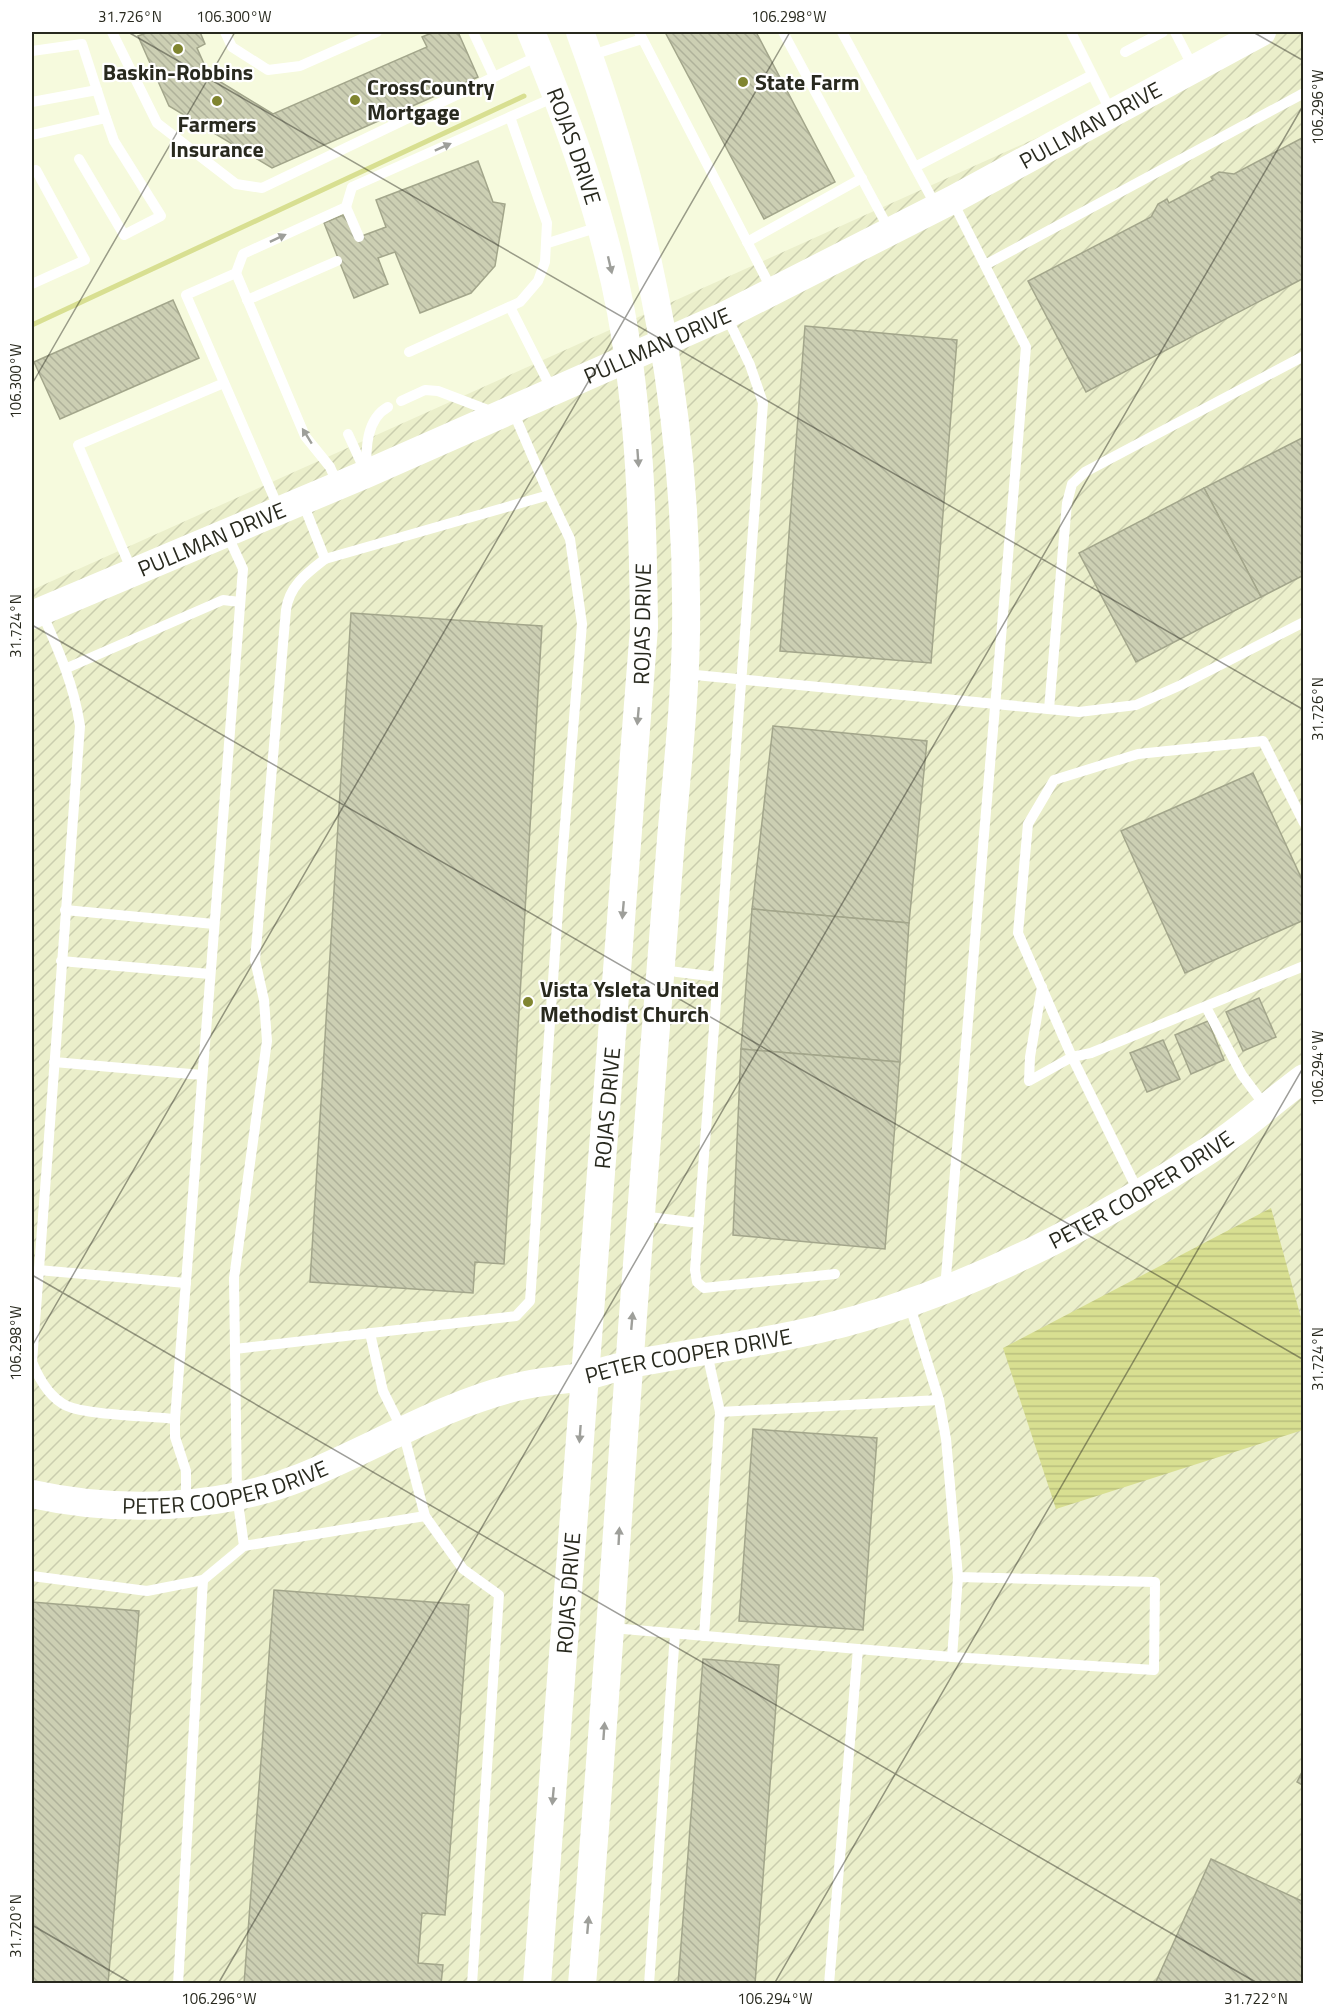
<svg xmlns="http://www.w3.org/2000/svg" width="1335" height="2015" viewBox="0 0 1335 2015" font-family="'Titillium Web',sans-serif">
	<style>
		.industrial { fill: url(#industrial-furrows) }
		.water { fill: url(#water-rules) }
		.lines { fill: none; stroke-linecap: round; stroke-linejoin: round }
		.stream { stroke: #d8df91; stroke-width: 5 }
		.building { fill: url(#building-back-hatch); stroke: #a3a68b; stroke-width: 1.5 }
		.lane { stroke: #fff; stroke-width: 10 }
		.secondary { stroke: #fff; stroke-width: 28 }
		.oneway { fill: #9e9f9a }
		.ticks { fill: none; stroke: #28291e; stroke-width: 1.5; stroke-opacity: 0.45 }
		.poi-dot { fill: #808530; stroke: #fff; stroke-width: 2 }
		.labels { text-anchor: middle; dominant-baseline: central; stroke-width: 4.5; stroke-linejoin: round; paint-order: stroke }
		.poi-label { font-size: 22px; font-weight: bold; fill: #28291e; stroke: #fff; text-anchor: start }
		.street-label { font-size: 22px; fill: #28291e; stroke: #fff }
		.neatline { fill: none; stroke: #28291e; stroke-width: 2 }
		.ticks-label { font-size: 15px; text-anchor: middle; fill: #28291e }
	</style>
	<defs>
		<pattern id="industrial-furrows" width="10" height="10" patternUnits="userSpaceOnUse" patternTransform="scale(1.5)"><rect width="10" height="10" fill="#ebefcb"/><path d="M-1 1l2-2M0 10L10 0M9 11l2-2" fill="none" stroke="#cacdae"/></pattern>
		<pattern id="water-rules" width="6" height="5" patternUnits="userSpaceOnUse" patternTransform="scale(1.5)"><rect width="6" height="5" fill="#d8df91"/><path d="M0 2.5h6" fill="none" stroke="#b9bf7d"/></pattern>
		<pattern id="building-back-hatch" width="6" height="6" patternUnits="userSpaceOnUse" patternTransform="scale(1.5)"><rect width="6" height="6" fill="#cccfb3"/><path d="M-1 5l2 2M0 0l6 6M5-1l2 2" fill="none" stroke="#afb29a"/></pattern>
	</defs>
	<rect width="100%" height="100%" fill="#f6fadd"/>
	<path class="industrial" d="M1272 32H1303V1983H32V590Z"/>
	<path class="water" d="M1271 1208 1303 1325V1430L1056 1509 1003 1348Z"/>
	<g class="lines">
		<path class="stream" d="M32 325 524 96"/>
	</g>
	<g class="building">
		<path d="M149 32H200L205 44 197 48 209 75 273 114 427 47 422 37 434 32H458L478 77 272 168 169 106 138 36Z"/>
		<path d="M665 32H756L835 182 764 219Z"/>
		<path d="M1304 137V278L1086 392 1028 281 1151 217 1158 204 1167 199 1169 203 1213 180 1211 177 1219 172 1234 174Z"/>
		<path d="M478 161 493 202 505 204 495 266 471 293 420 313 395 252 378 258 388 284 354 298 324 223 343 215 359 237 386 227 376 200Z"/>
		<path d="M173 300 199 358 60 419 34 362Z"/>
		<path d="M805 326 957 340 931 663 780 651Z"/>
		<path d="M1304 437V575L1261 597 1204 488Z"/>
		<path d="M1204 488 1261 597 1136 662 1079 553Z"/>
		<path d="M351 613 542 626 504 1264 475 1262 473 1293 310 1282Z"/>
		<path d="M773 726 927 741 909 923 752 909Z"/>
		<path d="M1253 773 1304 884V920L1185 973 1121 831Z"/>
		<path d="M752 909 909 923 900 1062 741 1049Z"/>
		<path d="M1259 998 1276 1037 1243 1051 1226 1012Z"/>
		<path d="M1208 1021 1224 1060 1191 1074 1175 1035Z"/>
		<path d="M1163 1040 1180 1079 1147 1092 1130 1053Z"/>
		<path d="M741 1049 900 1062 885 1249 733 1235Z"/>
		<path d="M753 1429 877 1438 863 1630 739 1621Z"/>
		<path d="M274 1590 469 1605 445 1915 422 1913 418 1963 443 1965 441 1984H244Z"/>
		<path d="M32 1602 139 1611 108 1984H32Z"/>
		<path d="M703 1659 779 1665 755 1984H678Z"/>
		<path d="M1304 1768V1786L1297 1782Z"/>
		<path d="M1211 1859 1304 1902V1984H1155Z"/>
	</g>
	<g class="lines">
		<g class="lane">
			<path d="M112 32 157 123 236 184 262 188 540 55"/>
			<path d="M225 32 232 47 268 70 300 66 377 32"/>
			<path d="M473 32 494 77"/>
			<path d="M639 32 772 290"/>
			<path d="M783 32 890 231"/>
			<path d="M842 32 936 206"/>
			<path d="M1071 32 1111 112"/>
			<path d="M1175 32 1194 69"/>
			<path d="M32 51 82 44 106 118"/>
			<path d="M1125 52 1163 32"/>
			<path d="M589 56 642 39"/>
			<path d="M32 102 97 90"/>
			<path d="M32 135 106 118 114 141 161 216 124 235 79 159"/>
			<path d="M915 167 1092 75"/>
			<path d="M346 207 359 237"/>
			<path d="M747 242 862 178"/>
			<path d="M548 243 599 227"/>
			<path d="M985 265 1304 93"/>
			<path d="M236 273 305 436 330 467 338 485"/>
			<path d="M32 284 85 260 36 170"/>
			<path d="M247 300 337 261"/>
			<path d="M510 307 552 390"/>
			<path d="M726 315 750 365 763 403 695 1270 697 1282 704 1288 835 1274"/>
			<path d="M409 352 520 302 538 281 545 262 547 223 510 117"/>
			<path d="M401 401 425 390 438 391 493 412"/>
			<path d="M348 434 364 469"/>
			<path d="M366 471C366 449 366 419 388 407"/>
			<path d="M303 503 325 559 549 495 512 409"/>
			<path d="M279 509 186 295 236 273 243 254 346 207 352 187 557 96"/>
			<path d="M325 559C307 573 289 586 286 610L255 960 264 1000 267 1041 234 1278 237 1495 244 1546 425 1516"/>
			<path d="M132 571 78 445 224 383"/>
			<path d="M42 613C59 651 74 685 80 726L32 1362C39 1379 50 1398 67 1406 87 1415 150 1416 175 1419"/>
			<path d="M67 668 223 600 240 602"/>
			<path d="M685 674 1079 712 1136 705 1181 685 1304 622"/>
			<path d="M1049 709 1067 503 1072 484 1085 472 1304 356"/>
			<path d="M1304 823 1263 741 1138 754 1054 780 1028 824 1018 933 1072 1057 1091 1053 1304 966"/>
			<path d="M65 910 214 924"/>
			<path d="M61 961 210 974"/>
			<path d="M661 970 718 977"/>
			<path d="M1042 987 1030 1057 1029 1081 1072 1057 1139 1193"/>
			<path d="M1206 1007 1242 1075 1266 1107"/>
			<path d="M54 1062 202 1075"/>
			<path d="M641 1216 699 1223"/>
			<path d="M38 1270 186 1283"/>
			<path d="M945 1288 1026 347 952 200"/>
			<path d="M370 1333 383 1391 403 1431 425 1516 463 1569 499 1595 472 1984"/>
			<path d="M235 1349 516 1316 530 1301 560 883 582 624 570 539 549 495"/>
			<path d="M939 1400 946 1439 958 1577 952 1657 1154 1670 1155 1582 958 1577"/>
			<path d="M720 1412 939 1400 909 1303"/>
			<path d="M186 1502V1471L175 1437V1419L243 569 227 534"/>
			<path d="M32 1576 147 1591 203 1580 244 1546"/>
			<path d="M612 1628 858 1649 829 1984"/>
			<path d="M704 1636 720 1412 707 1353"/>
			<path d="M858 1649 952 1657"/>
			<path d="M178 1984 203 1580"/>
			<path d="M649 1984 675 1634"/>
		</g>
		<g class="secondary">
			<path id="s1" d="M531 32C568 122 603 215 621 312 640 416 643 523 644 628L537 1984"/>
			<path d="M580 32C651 223 689 428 686 632 685 701 677 771 671 839 661 964 651 1089 641 1214 620 1470 605 1727 582 1984"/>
			<path id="s2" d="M32 615 366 474 726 315 952 200 1262 32"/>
			<path id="s3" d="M32 1494C118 1513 219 1510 302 1477 374 1448 442 1405 517 1387 539 1381 562 1381 585 1376 600 1373 616 1367 631 1364 694 1352 757 1344 820 1329 963 1295 1095 1225 1217 1145 1247 1125 1274 1100 1304 1078"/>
		</g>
	</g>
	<defs><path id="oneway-solid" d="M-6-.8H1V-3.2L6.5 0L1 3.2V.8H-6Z" transform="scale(1.5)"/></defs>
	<g class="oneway">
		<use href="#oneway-solid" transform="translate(443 147) rotate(-24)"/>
		<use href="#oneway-solid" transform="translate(278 238) rotate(-25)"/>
		<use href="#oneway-solid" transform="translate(610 265) rotate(77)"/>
		<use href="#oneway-solid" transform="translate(307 436) rotate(-122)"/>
		<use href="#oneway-solid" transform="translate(638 458) rotate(86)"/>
		<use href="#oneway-solid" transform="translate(638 716) rotate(95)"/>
		<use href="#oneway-solid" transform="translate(623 910) rotate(95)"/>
		<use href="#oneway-solid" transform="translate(632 1321) rotate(-85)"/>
		<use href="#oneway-solid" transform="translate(580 1434) rotate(94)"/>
		<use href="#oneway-solid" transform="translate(619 1536) rotate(-87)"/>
		<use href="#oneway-solid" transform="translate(604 1731) rotate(-86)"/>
		<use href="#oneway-solid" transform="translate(553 1796) rotate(95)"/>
		<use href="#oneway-solid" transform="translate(588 1925) rotate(-85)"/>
	</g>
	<path class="ticks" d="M128 32 1304 710M1253 32 1304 61M32 384 235 32M32 625 1304 1360M32 1275 1259 1984M32 1346 790 32M32 1925 133 1984M218 1984 1304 104M774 1984 1304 1066"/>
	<g class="poi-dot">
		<circle cx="178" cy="49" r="6"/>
		<circle cx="743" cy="82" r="6"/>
		<circle cx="355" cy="100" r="6"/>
		<circle cx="217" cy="101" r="6"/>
		<circle cx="528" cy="1002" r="6"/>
	</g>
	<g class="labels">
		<g class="poi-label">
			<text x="178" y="72" text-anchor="middle">Baskin-Robbins</text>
			<text x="755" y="82">State Farm</text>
			<text x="367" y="87">CrossCountry<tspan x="367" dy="25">Mortgage</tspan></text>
			<text x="217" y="124" text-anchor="middle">Farmers<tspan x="217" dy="25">Insurance</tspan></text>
			<text x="540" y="989">Vista Ysleta United<tspan x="540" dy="25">Methodist Church</tspan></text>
		</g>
		<g class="street-label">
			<text stroke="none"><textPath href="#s2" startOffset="1167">PULLMAN DRIVE</textPath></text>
			<text stroke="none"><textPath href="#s1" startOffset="122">ROJAS DRIVE</textPath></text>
			<text stroke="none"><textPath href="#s2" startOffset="681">PULLMAN DRIVE</textPath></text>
			<text stroke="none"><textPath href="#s2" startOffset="195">PULLMAN DRIVE</textPath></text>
			<text transform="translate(642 624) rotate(-89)">ROJAS DRIVE</text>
			<text transform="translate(607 1108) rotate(-85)">ROJAS DRIVE</text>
			<text stroke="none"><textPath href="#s3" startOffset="1168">PETER COOPER DRIVE</textPath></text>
			<text stroke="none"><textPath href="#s3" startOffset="682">PETER COOPER DRIVE</textPath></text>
			<text stroke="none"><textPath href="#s3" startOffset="196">PETER COOPER DRIVE</textPath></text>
			<text transform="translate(568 1593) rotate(-86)">ROJAS DRIVE</text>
		</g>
	</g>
	<rect width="1335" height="2015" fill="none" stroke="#ffffff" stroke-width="66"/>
	<rect x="33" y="33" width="1269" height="1949" class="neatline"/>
	<g class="ticks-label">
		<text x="130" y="22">31.726°N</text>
		<text x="234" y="22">106.300°W</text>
		<text x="789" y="22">106.298°W</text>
		<text transform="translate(1318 107) rotate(-90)" y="5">106.296°W</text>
		<text transform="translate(16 381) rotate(-90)" y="5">106.300°W</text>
		<text transform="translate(16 626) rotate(-90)" y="5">31.724°N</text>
		<text transform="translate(1318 709) rotate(-90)" y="5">31.726°N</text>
		<text transform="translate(1318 1068) rotate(-90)" y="5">106.294°W</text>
		<text transform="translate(16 1343) rotate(-90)" y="5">106.298°W</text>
		<text transform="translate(1318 1359) rotate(-90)" y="5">31.724°N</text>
		<text transform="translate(16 1926) rotate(-90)" y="5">31.720°N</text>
		<text x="219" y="2004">106.296°W</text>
		<text x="775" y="2004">106.294°W</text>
		<text x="1256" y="2004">31.722°N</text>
	</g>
</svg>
